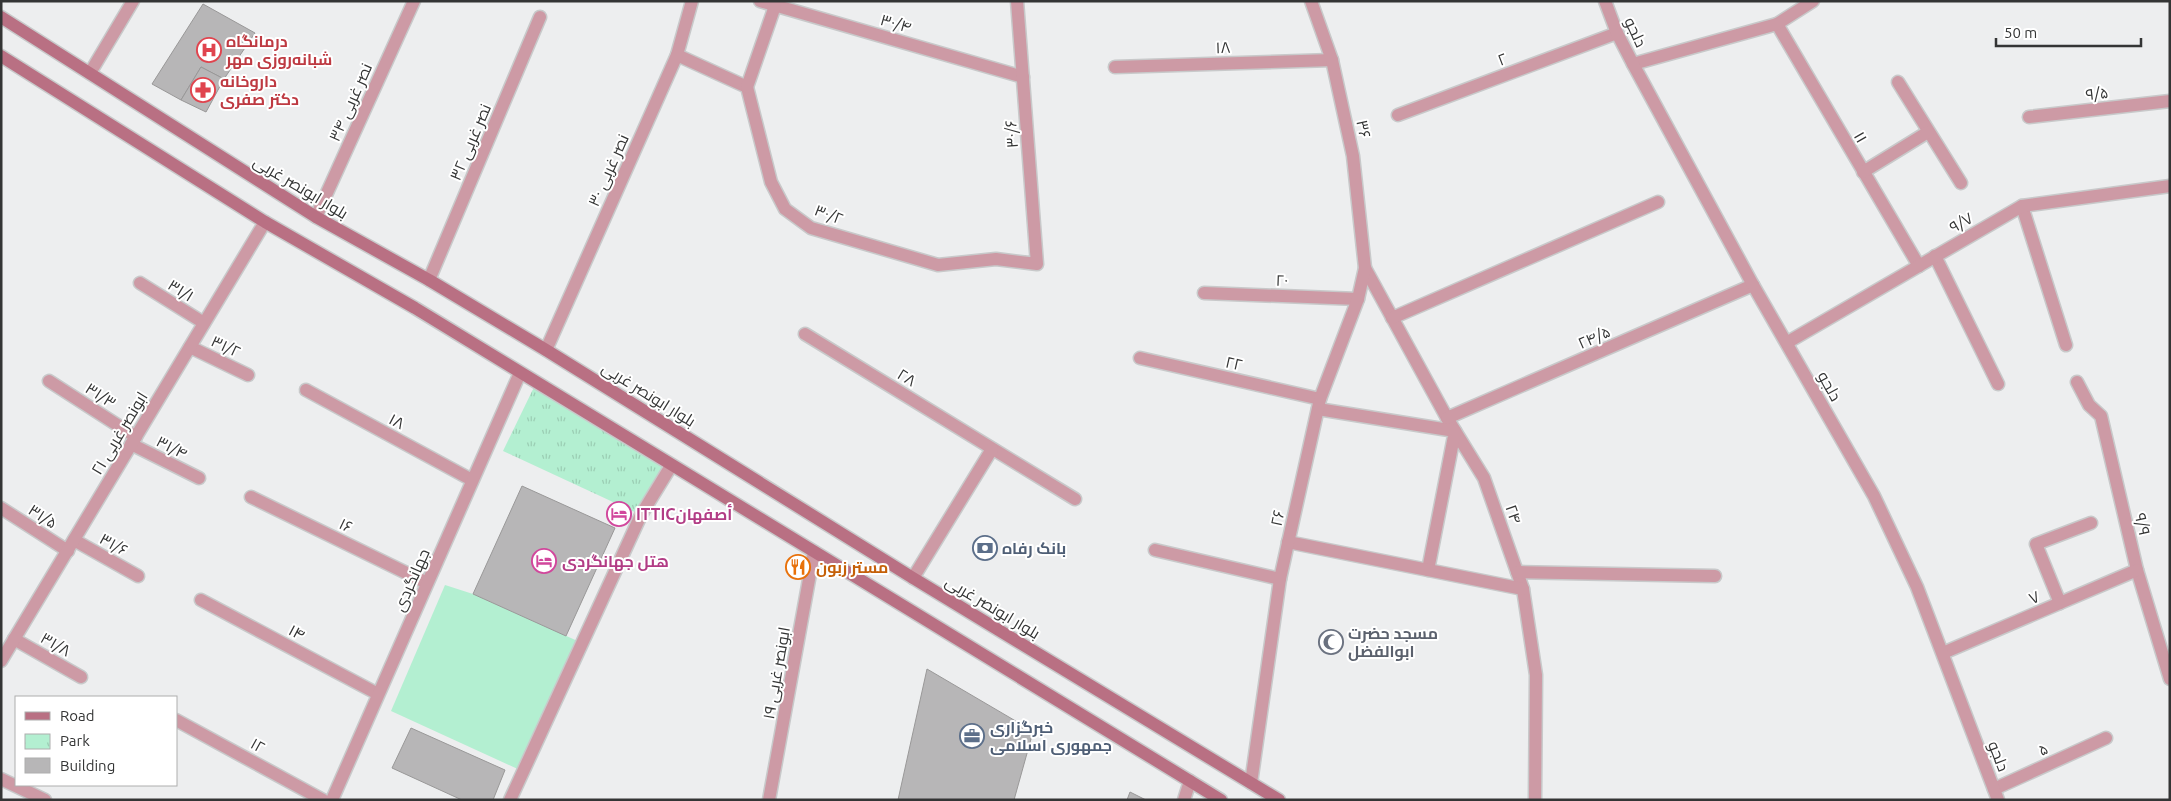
<svg xmlns="http://www.w3.org/2000/svg" width="2171" height="801" viewBox="0 0 2171 801" font-family="Ubuntu,Cairo,sans-serif">
	<style>
		.green { fill: #b3efd1 }
		.park { fill: url(#park-tufts) }
		.building { fill: #b7b6b7; stroke: #999898 }
		.lines { fill: none; stroke-linecap: round; stroke-linejoin: round }
		.minor-casing { stroke: #c8c9ca; stroke-width: 15 }
		.tertiary-casing { stroke: #c8c9ca; stroke-width: 15 }
		.secondary-casing { stroke: #c8c9ca; stroke-width: 15 }
		.minor { stroke: #cd9aa5; stroke-width: 12 }
		.tertiary { stroke: #cd9aa5; stroke-width: 12 }
		.secondary { stroke: #b97083; stroke-width: 12 }
		.labels { text-anchor: middle; dominant-baseline: central; stroke-width: 4; stroke-linejoin: round; paint-order: stroke }
		.street-label { font-size: 16px; fill: #343535; stroke: #fff }
		.health-label { font-size: 16px; font-weight: bold; fill: #be3a42; stroke: #fff; text-anchor: start }
		.hotel-label { font-size: 16px; font-weight: bold; fill: #b23c85; stroke: #fff; text-anchor: start }
		.service-label { font-size: 16px; font-weight: bold; fill: #4e5e75; stroke: #fff; text-anchor: start }
		.food-label { font-size: 16px; font-weight: bold; fill: #c56008; stroke: #fff; text-anchor: start }
		.worship-label { font-size: 16px; font-weight: bold; fill: #5b616d; stroke: #fff; text-anchor: start }
	</style>
	<defs>
		<pattern id="park-tufts" width="24" height="20" patternUnits="userSpaceOnUse" patternTransform="scale(1.25)"><rect width="24" height="20" fill="#b3efd1"/><path d="M3 7l-1-3M5 7V3M7 7l1-3M15 17l-1-3M17 17v-4M19 17l1-3" fill="none" stroke="#9bceb4"/></pattern>
	</defs>
	<rect width="100%" height="100%" fill="#edeeef"/>
	<path class="green" d="M445 585 473 594 582 643 522 771 391 711Z"/>
	<path class="park" d="M536 383 671 466 641 515 503 451Z"/>
	<g class="building">
		<path d="M203 4 255 33 224 79 201 67 181 100 152 84Z"/>
		<path d="M201 67 224 79 206 112 181 100Z"/>
		<path d="M522 486 615 528 566 636 473 594Z"/>
		<path d="M927 669 1031 730V739L1014 800H898Z"/>
		<path d="M411 728 505 770 493 800H462L392 768Z"/>
		<path d="M1130 792 1146 800H1127Z"/>
	</g>
	<g class="lines">
		<defs>
			<g id="minor">
				<path d="M760 1 1023 77"/>
				<path d="M1777 24 1919 266"/>
				<path d="M677 55 747 87 771 182 785 209 811 228 938 265 996 259 1037 264 1017 1"/>
				<path d="M1633 64 1777 24 1813 1"/>
				<path d="M1115 67 1332 60"/>
				<path d="M90 73 133 1"/>
				<path d="M1898 82 1961 183"/>
				<path d="M747 87 775 6"/>
				<path d="M1398 115 1617 33"/>
				<path d="M2029 117 2170 101"/>
				<path d="M1863 172 1928 132"/>
				<path d="M2022 206 2066 345"/>
				<path d="M316 217 414 1"/>
				<path d="M1935 256 1998 384"/>
				<path d="M1365 268 1447 418 1484 478 1523 589 1536 675 1535 800"/>
				<path d="M429 280 540 17"/>
				<path d="M140 283 204 323"/>
				<path d="M1204 293 1358 299"/>
				<path d="M1392 318 1658 202"/>
				<path d="M805 334 1075 499"/>
				<path d="M1788 342 2022 206 2170 186"/>
				<path d="M190 347 248 375"/>
				<path d="M546 350 677 55 692 1"/>
				<path d="M1140 358 1320 399"/>
				<path d="M49 381 136 437"/>
				<path d="M2077 382 2089 405 2101 416 2137 570 2170 679"/>
				<path d="M306 390 472 480"/>
				<path d="M1318 409 1455 431 1428 570"/>
				<path d="M1447 418 1753 285"/>
				<path d="M131 444 199 478"/>
				<path d="M251 497 427 583"/>
				<path d="M1 508 68 551"/>
				<path d="M74 540 138 576"/>
				<path d="M1288 542 1523 589"/>
				<path d="M1155 550 1280 579"/>
				<path d="M1517 572 1715 576"/>
				<path d="M913 578 992 449"/>
				<path d="M201 600 378 694"/>
				<path d="M2060 603 2036 544 2091 523"/>
				<path d="M14 639 81 677"/>
				<path d="M1943 653 2137 570"/>
				<path d="M1 661 265 222"/>
				<path d="M176 720 323 800"/>
				<path d="M1 779 45 800"/>
				<path d="M1251 783 1280 579 1320 399 1358 299 1365 268 1353 156 1332 60 1311 1"/>
				<path d="M1994 789 2106 738"/>
				<path d="M510 800 641 515 671 466"/>
				<path d="M769 800 814 552"/>
				<path d="M1184 800 1190 781"/>
			</g>
			<g id="tertiary">
				<path d="M1605 1 1617 33 1633 64 1753 285 1874 496 1917 587 1998 800"/>
				<path d="M332 800 520 373"/>
			</g>
			<g id="secondary">
				<path d="M1 17 316 217 429 280 546 350 913 578 1279 800"/>
				<path d="M1 56 265 222 415 308 1221 800"/>
			</g>
		</defs>
		<use href="#minor" class="minor-casing"/>
		<use href="#tertiary" class="tertiary-casing"/>
		<use href="#secondary" class="secondary-casing"/>
		<use href="#minor" class="minor"/>
		<use href="#tertiary" class="tertiary"/>
		<use href="#secondary" class="secondary"/>
	</g>
	<defs>
		<symbol id="hospital-ring" viewBox="-11 -11 22 22"><circle r="9.5" fill="#fff" stroke="#e0444e" stroke-width="1.5"/><path d="M-5-5h3v3.5h4V-5h3V5h-3V1.5h-4V5h-3Z" fill="#e0444e"/></symbol>
		<symbol id="pharmacy-ring" viewBox="-11 -11 22 22"><circle r="9.5" fill="#fff" stroke="#e0444e" stroke-width="1.5"/><path d="M-2-6h4v4h4v4h-4v4h-4v-4h-4v-4h4Z" fill="#e0444e"/></symbol>
		<symbol id="hotel-ring" viewBox="-11 -11 22 22"><circle r="9.5" fill="#fff" stroke="#d1479c" stroke-width="1.5"/><path d="M-6-4.5h1.5V1H6V5H4.5V3h-9V5H-6ZM-4 0a1.8 1.8 0 1 1 3.6 0ZM.5 0V-2.5h3Q6-2.5 6 0Z" fill="#d1479c"/></symbol>
		<symbol id="bank-ring" viewBox="-11 -11 22 22"><circle r="9.5" fill="#fff" stroke="#5c6f8a" stroke-width="1.5"/><path d="M-6-4H6V4H-6ZM0-2.3a2.3 2.3 0 1 0 0 4.6a2.3 2.3 0 1 0 0-4.6Z" fill="#5c6f8a"/></symbol>
		<symbol id="restaurant-ring" viewBox="-11 -11 22 22"><circle r="9.5" fill="#fff" stroke="#e8710a" stroke-width="1.5"/><path d="M-5-6h1v4h1v-4h1v4h1v-4h1v5L-1.5 .5V6h-2V.5L-5-1ZM5-6V6H3V1.5H1.5Q1.5-4 5-6Z" fill="#e8710a"/></symbol>
		<symbol id="mosque-ring" viewBox="-11 -11 22 22"><circle r="9.5" fill="#fff" stroke="#6b7280" stroke-width="1.5"/><path d="M3.5-4.9A6 6 0 1 0 3.5 4.9A5 5 0 1 1 3.5-4.9Z" fill="#6b7280"/></symbol>
		<symbol id="office-ring" viewBox="-11 -11 22 22"><circle r="9.5" fill="#fff" stroke="#5c6f8a" stroke-width="1.5"/><path d="M-6-3h4V-5.5h4V-3h4V5H-6ZM-1-4.5V-3h2v-1.5ZM-6 0V1H6V0Z" fill="#5c6f8a"/></symbol>
	</defs>
	<g fill-rule="evenodd">
		<use href="#hospital-ring" x="195" y="36" width="28" height="28"/>
		<use href="#pharmacy-ring" x="189" y="76" width="28" height="28"/>
		<use href="#hotel-ring" x="605" y="500" width="28" height="28"/>
		<use href="#bank-ring" x="971" y="534" width="28" height="28"/>
		<use href="#hotel-ring" x="530" y="547" width="28" height="28"/>
		<use href="#restaurant-ring" x="784" y="553" width="28" height="28"/>
		<use href="#mosque-ring" x="1317" y="628" width="28" height="28"/>
		<use href="#office-ring" x="958" y="722" width="28" height="28"/>
	</g>
	<g class="labels">
		<g class="street-label">
			<text transform="translate(896 23) rotate(16)">۳۰/۴</text>
			<text transform="translate(1636 32) rotate(65)">دلجو</text>
			<text transform="translate(1223 47) rotate(-2)">۱۸</text>
			<text transform="translate(1502 59) rotate(-21)">۲</text>
			<text transform="translate(2097 93) rotate(-6)">۹/۵</text>
			<text transform="translate(350 102) rotate(-66)">نصر غربی ۳۴</text>
			<text transform="translate(1364 129) rotate(78)">۳۶</text>
			<text transform="translate(1011 134) rotate(-94)">۳۰/۶</text>
			<text transform="translate(1861 137) rotate(60)">۱۱</text>
			<text transform="translate(470 142) rotate(-67)">نصر غربی ۳۲</text>
			<text transform="translate(608 170) rotate(-66)">نصر غربی ۳۰</text>
			<text transform="translate(301 187) rotate(31)">بلوار ابونصر غربی</text>
			<text transform="translate(829 214) rotate(21)">۳۰/۲</text>
			<text transform="translate(1961 222) rotate(-30)">۹/۷</text>
			<text transform="translate(1282 280) rotate(2)">۲۰</text>
			<text transform="translate(181 290) rotate(32)">۳۱/۱</text>
			<text transform="translate(1594 337) rotate(-24)">۲۴/۵</text>
			<text transform="translate(226 346) rotate(25)">۳۱/۲</text>
			<text transform="translate(1234 363) rotate(13)">۲۲</text>
			<text transform="translate(907 377) rotate(32)">۲۸</text>
			<text transform="translate(1830 386) rotate(61)">دلجو</text>
			<text transform="translate(649 394) rotate(32)">بلوار ابونصر غربی</text>
			<text transform="translate(101 395) rotate(33)">۳۱/۳</text>
			<text transform="translate(397 421) rotate(28)">۱۸</text>
			<text transform="translate(119 433) rotate(-59)">ابونصر غربی ۲۱</text>
			<text transform="translate(172 447) rotate(27)">۳۱/۴</text>
			<text transform="translate(1514 514) rotate(71)">۲۴</text>
			<text transform="translate(43 516) rotate(33)">۳۱/۵</text>
			<text transform="translate(1277 518) rotate(-78)">۲۶</text>
			<text transform="translate(2143 524) rotate(77)">۹/۹</text>
			<text transform="translate(346 525) rotate(26)">۱۶</text>
			<text transform="translate(114 544) rotate(29)">۳۱/۶</text>
			<text transform="translate(411 580) rotate(-66)">جهانگردی</text>
			<text transform="translate(2034 597) rotate(-23)">۷</text>
			<text transform="translate(993 607) rotate(31)">بلوار ابونصر غربی</text>
			<text transform="translate(297 632) rotate(28)">۱۴</text>
			<text transform="translate(56 644) rotate(30)">۳۱/۸</text>
			<text transform="translate(776 673) rotate(-80)">ابونصر غربی ۱۹</text>
			<text transform="translate(258 745) rotate(29)">۱۲</text>
			<text transform="translate(2043 749) rotate(-25)">۵</text>
			<text transform="translate(1999 756) rotate(69)">دلجو</text>
		</g>
		<g class="health-label">
			<text x="226" y="41">درمانگاه<tspan x="226" dy="18">شبانه‌روزی مهر</tspan></text>
			<text x="220" y="81">داروخانه<tspan x="220" dy="18">دکتر صفری</tspan></text>
		</g>
		<g class="hotel-label">
			<text x="636" y="514">ITTICأصفهان</text>
			<text x="562" y="561">هتل جهانگردی</text>
		</g>
		<g class="service-label">
			<text x="1002" y="548">بانک رفاه</text>
			<text x="990" y="727">خبرگزاری<tspan x="990" dy="18">جمهوری اسلامی</tspan></text>
		</g>
		<g class="food-label">
			<text x="816" y="567">مستر زبون</text>
		</g>
		<g class="worship-label">
			<text x="1348" y="633">مسجد حضرت<tspan x="1348" dy="18">ابوالفضل</tspan></text>
		</g>
	</g>
	<rect width="2171" height="801" fill="none" stroke="#343535" stroke-width="5"/>
	<rect x="15" y="696" width="162" height="90" fill="#ffffff" stroke="#aeaeae"/>
	<rect x="25" y="712" width="25" height="8" fill="#b97083" stroke="#aeaeae"/>
	<text x="60" y="721" font-size="15" fill="#343535">Road</text>
	<rect x="25" y="734" width="25" height="15" fill="url(#park-tufts)" stroke="#aeaeae"/>
	<text x="60" y="746" font-size="15" fill="#343535">Park</text>
	<rect x="25" y="758" width="25" height="15" fill="#b7b6b7" stroke="#aeaeae"/>
	<text x="60" y="771" font-size="15" fill="#343535">Building</text>
	<path d="M1996 38v8h145v-8" fill="none" stroke="#343535" stroke-width="2.5"/>
	<text x="2004" y="38" font-size="15" fill="#343535" stroke="#ffffff" stroke-width="4" paint-order="stroke">50 m</text>
</svg>
